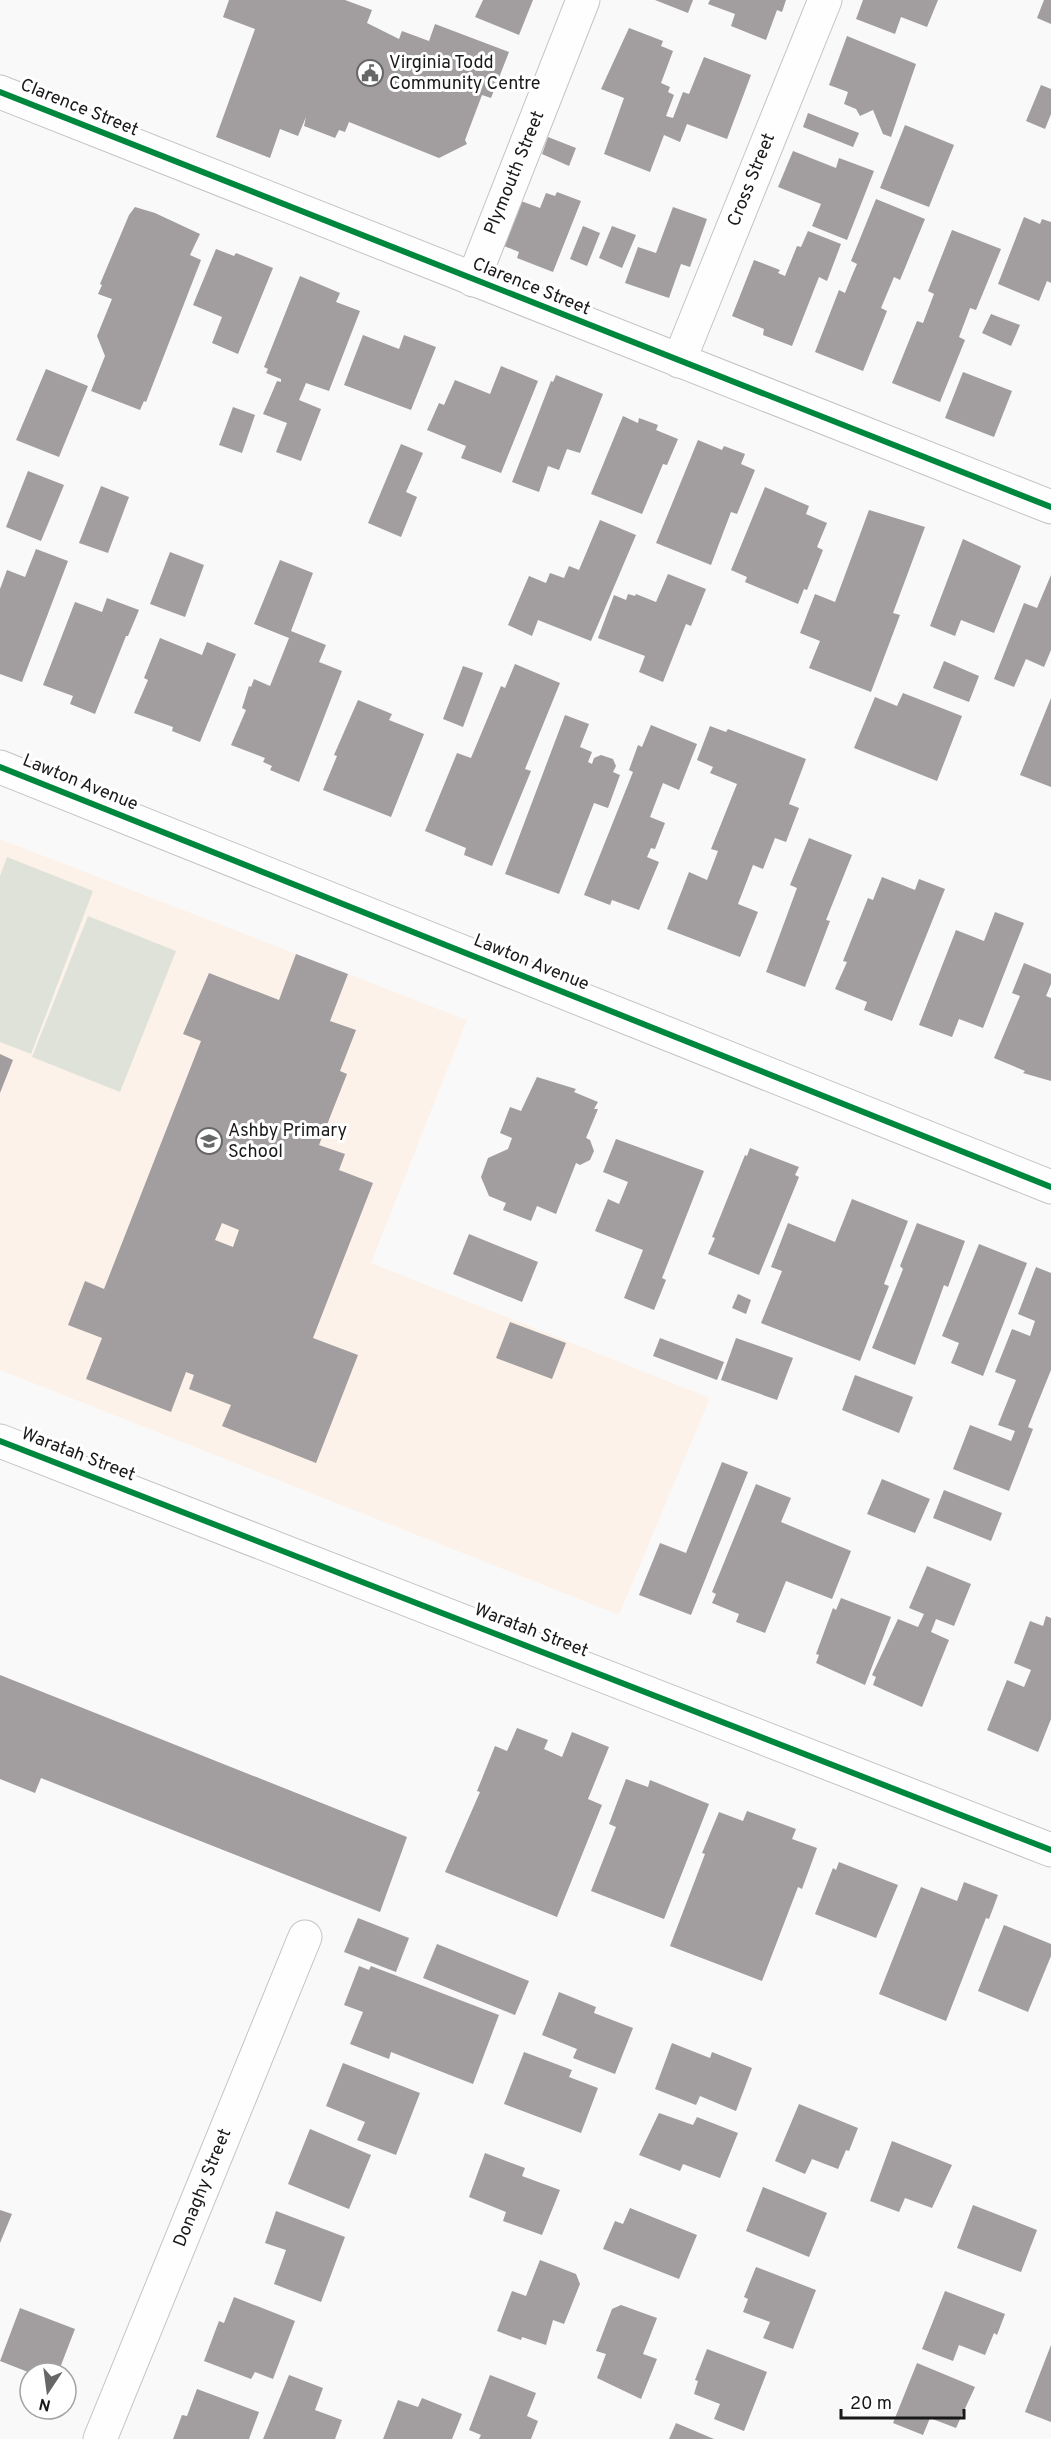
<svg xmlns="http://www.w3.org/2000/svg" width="1051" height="2439" viewBox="0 0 1051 2439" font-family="Overpass,sans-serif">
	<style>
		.education { fill: #fcf2e9 }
		.green { fill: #dee2d8 }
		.building { fill: #a29d9f; fill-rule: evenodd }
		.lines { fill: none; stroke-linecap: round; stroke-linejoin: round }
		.minor-casing { stroke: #c4c4c5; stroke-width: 35 }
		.minor { stroke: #fefefe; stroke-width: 33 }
		.cycleway-casing { stroke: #fff; stroke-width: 10 }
		.cycleway { stroke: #00873e; stroke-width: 6 }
		.labels { text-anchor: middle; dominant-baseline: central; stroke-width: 6; stroke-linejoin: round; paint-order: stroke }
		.poi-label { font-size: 18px; fill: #19191a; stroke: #fff; text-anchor: start }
		.street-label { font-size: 18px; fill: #19191a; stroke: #fff }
	</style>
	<rect width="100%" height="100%" fill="#f9f9fa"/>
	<path class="education" d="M0 839 467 1020 371 1263 710 1398 619 1615 0 1370Z"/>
	<g class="green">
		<path d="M7 857 93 891 31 1054 0 1042V876Z"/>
		<path d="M88 916 176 951 120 1092 32 1057Z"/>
	</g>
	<g class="building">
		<path d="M229 0H345L372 10 367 23 399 39 402 31 429 41 435 24 509 52 491 98 482 95 465 140 467 144 439 158 349 122 345 132 339 130 335 138 304 126 306 117 298 136 280 129 270 158 216 137 255 29 223 17Z"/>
		<path d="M483 0H533L519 35 475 17Z"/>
		<path d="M655 0H693L688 13Z"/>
		<path d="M710 0H786L782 12 777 10 766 40 731 26 735 14 708 4Z"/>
		<path d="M863 0H938L927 27 901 17 895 34 856 19Z"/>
		<path d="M1044 0H1051V24L1037 18Z"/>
		<path d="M629 28 663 41 661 46 673 51 661 83 670 87 668 92 674 95 666 116 673 118 683 92 689 94 704 57 751 75 727 139 687 124 680 142 664 135 650 172 604 154 624 98 601 89Z"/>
		<path d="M847 36 916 64 891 137 883 134 873 110 860 116 856 109 844 104 848 92 829 85Z"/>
		<path d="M1041 85 1051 89V114L1045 129 1026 121Z"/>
		<path d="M808 113 859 133 853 147 803 127Z"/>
		<path d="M905 125 954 145 929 207 880 188Z"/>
		<path d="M548 137 576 148 569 166 542 154Z"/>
		<path d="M793 151 836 168 839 158 874 171 847 240 812 226 821 204 778 187Z"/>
		<path d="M557 192 581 201 553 272 517 258 519 252 504 246 521 201 540 208 546 193 555 196Z"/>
		<path d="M876 199 925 219 900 280 894 277 881 308 887 311 863 371 815 352 839 290 845 293 851 278 857 264 851 261Z"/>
		<path d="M135 207 155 213 200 234 190 255 201 260 146 402 144 401 140 410 91 391 105 356 97 336 112 299 98 294 102 285 100 284 129 215Z"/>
		<path d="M673 207 707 219 690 267 681 264 669 298 625 283 638 247 656 253Z"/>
		<path d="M1024 217 1040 224 1042 219 1051 222V283L1047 281 1039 301 998 284Z"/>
		<path d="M583 226 600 233 587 266 570 259Z"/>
		<path d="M612 226 636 235 622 268 599 258Z"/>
		<path d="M952 230 1001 249 976 310 970 308 959 337 965 340 940 402 892 383 917 321 923 323 934 294 928 291Z"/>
		<path d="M808 231 841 244 827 281 819 277 792 346 763 335 764 329 732 316 754 260 780 270 778 273 785 276 797 246 801 247Z"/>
		<path d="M216 249 234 256 236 253 273 268 238 354 212 343 222 317 193 305Z"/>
		<path d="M300 276 340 293 336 302 360 311 329 391 306 383 299 400 321 409 301 461 276 452 287 423 263 414 277 381 281 382V379L266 373 268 369 264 367Z"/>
		<path d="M991 314 1020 325 1011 346 982 333Z"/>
		<path d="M363 335 399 349 404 335 436 347 411 410 344 385Z"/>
		<path d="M501 366 538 381 501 473 461 458 466 446 427 430 439 403 444 405 455 380 490 394Z"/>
		<path d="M46 369 88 386 59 457 16 440Z"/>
		<path d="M963 372 1012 391 994 437 945 418Z"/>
		<path d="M556 375 603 394 580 453 567 449 559 470 548 466 539 492 512 482 551 381 553 382Z"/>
		<path d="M233 407 255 415 242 453 219 445Z"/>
		<path d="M623 416 638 423 639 418 658 425 656 430 678 439 667 465 663 464 642 514 591 494Z"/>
		<path d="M698 440 722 450 724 446 745 454 741 464 755 470 737 514 731 512 711 565 656 543Z"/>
		<path d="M401 444 423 453 406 492 417 497 401 537 368 523Z"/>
		<path d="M28 471 64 485 41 541 6 527Z"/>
		<path d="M101 486 129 497 108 553 79 543Z"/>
		<path d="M765 487 809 506 806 514 827 523 817 547 823 550 807 590 804 589 798 604 745 582 747 577 731 570Z"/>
		<path d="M869 510 925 527 893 613 900 615 871 692 809 668 820 641 800 633 815 594 835 602Z"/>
		<path d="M600 520 636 535 591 641 538 620 532 636 508 625 529 576 546 583 550 573 564 578 569 566 579 570Z"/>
		<path d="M963 539 1021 566 994 633 961 620 955 636 930 626Z"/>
		<path d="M36 549 68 561 22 682 0 674V589L7 570 25 577Z"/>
		<path d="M170 552 204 565 185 617 150 604Z"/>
		<path d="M280 560 313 573 291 631 326 645 319 662 342 671 299 782 270 770 272 766 263 762 265 758 231 745 246 710 242 708 249 686 251 687 254 679 270 686 289 638 254 624Z"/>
		<path d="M668 574 706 589 691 626 686 624 663 682 639 672 645 656 598 638 614 595 626 600 628 594 635 596 636 594 656 602Z"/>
		<path d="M1051 575V650L1044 667 1026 659 1014 687 994 679 1024 603 1037 608Z"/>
		<path d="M107 598 139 610 128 636H126L95 714 70 704 73 696 43 685 75 602 102 612Z"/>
		<path d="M160 638 202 655 207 642 236 654 200 742 172 731 173 727 134 713 148 680 144 678Z"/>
		<path d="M944 661 979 676 969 702 933 688Z"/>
		<path d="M515 664 560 683 525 769 531 771 492 866 464 855 466 848 425 831 457 753 471 758 501 686 505 688Z"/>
		<path d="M463 666 483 673 463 727 443 719Z"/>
		<path d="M903 693 962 716 937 781 854 748 875 697 897 706Z"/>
		<path d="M1051 698V787L1020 775Z"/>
		<path d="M358 700 392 714 389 720 424 734 391 817 323 790 337 756 334 755Z"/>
		<path d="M565 715 589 724 580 747 592 752 588 762 592 764 594 758 601 755 613 759 616 766 613 772 620 775 608 808 594 803 559 894 505 874Z"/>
		<path d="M651 725 697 744 679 790 663 783 650 817 665 823 655 849 651 848 647 857 659 862 639 910 612 900 610 905 584 895 633 772 629 770 638 745 642 747Z"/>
		<path d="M710 726 726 732 728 729 806 759 789 804 799 808 786 842 775 838 763 869 753 865 738 904 758 912 740 957 667 929 689 872 707 880 718 851 711 849 737 784 710 773 713 767 697 760Z"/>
		<path d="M809 838 852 855 826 920 830 921 805 987 766 972 797 888 790 885Z"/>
		<path d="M882 877 915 890 919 879 945 889 892 1021 864 1010 867 1002 835 989 847 962 843 961 868 898 873 900Z"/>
		<path d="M995 912 1024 923 983 1028 959 1019 952 1037 919 1025 956 930 984 941Z"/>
		<path d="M296 954 348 974 330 1021 356 1030 340 1071 347 1074 319 1145 345 1154 339 1170 373 1183 313 1338 358 1355 316 1463 222 1426 231 1405 189 1389 194 1375 186 1372 171 1412 86 1379 102 1338 68 1325 85 1281 104 1289 201 1041 183 1034 209 973 279 1000ZM222 1223 239 1230 233 1247 215 1240Z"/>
		<path d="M1024 963 1051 974V984L1046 996 1051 998V1081L1023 1073 1025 1071 994 1058 1020 996 1012 993Z"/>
		<path d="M0 1054 13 1060 0 1093Z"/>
		<path d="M537 1077 576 1089 574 1092 598 1102 594 1109H598L586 1138 590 1140 594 1151 590 1160 580 1165 576 1163 556 1214 537 1206 531 1221 503 1210 506 1203 489 1196 481 1177 488 1158 508 1149 512 1138 500 1133 510 1107 521 1111Z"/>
		<path d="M616 1139 704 1171 662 1278 666 1280 654 1310 624 1298 643 1250 595 1231 608 1199 619 1204 628 1182 603 1172Z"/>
		<path d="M750 1148 799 1167 795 1175 799 1177 759 1275 708 1254 715 1238 712 1237 745 1155 747 1156Z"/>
		<path d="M852 1199 908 1221 884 1284 889 1286 860 1361 761 1323 782 1271 771 1267 788 1223 835 1242Z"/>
		<path d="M917 1223 965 1241 948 1287 944 1285 915 1365 872 1348 903 1269 900 1266Z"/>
		<path d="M469 1234 538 1262 522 1302 453 1274Z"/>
		<path d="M979 1244 1027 1263 983 1376 951 1363 959 1343 942 1336Z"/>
		<path d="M1036 1267 1051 1273V1370L1028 1427 1033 1429 1009 1491 953 1469 970 1425 1011 1441 1015 1431 998 1425 1016 1380 995 1372 1012 1329 1030 1336 1035 1321 1018 1314Z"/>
		<path d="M738 1294 751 1300 746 1314 732 1308Z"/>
		<path d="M510 1322 566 1343 552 1379 496 1358Z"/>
		<path d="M660 1338 724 1362 717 1380 653 1356Z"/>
		<path d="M736 1338 793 1358 777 1400 721 1380Z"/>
		<path d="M855 1375 913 1397 899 1433 842 1410Z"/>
		<path d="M722 1462 748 1472 691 1615 639 1595 660 1543 686 1553Z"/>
		<path d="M882 1479 930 1499 915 1533 867 1514Z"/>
		<path d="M756 1484 791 1498 781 1522 851 1551 832 1599 786 1581 765 1633 736 1622 739 1614 712 1603 716 1594 712 1592Z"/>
		<path d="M944 1490 1002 1513 991 1541 933 1518Z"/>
		<path d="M927 1566 971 1584 954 1626 936 1619 931 1632 949 1640 922 1707 873 1685 876 1677 872 1675 898 1619 918 1627 924 1614 909 1608Z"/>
		<path d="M841 1598 891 1617 865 1685 816 1663 819 1655 816 1654 833 1608 836 1610Z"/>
		<path d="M1046 1616 1051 1618V1719L1038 1752 987 1730 1007 1680 1024 1687 1031 1670 1014 1663 1030 1621 1043 1626Z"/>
		<path d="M0 1675 407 1837 380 1912 41 1778 35 1793 0 1779Z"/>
		<path d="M517 1728 548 1740 544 1749 562 1757 572 1732 609 1747 588 1799 602 1805 557 1917 445 1872 480 1792 477 1791 495 1746 507 1751Z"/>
		<path d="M626 1779 648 1787 650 1780 709 1804 664 1919 591 1891 616 1827 609 1824Z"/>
		<path d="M747 1811 796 1829 792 1839 817 1848 802 1889 798 1887 762 1981 670 1946 705 1854 702 1853 719 1812 743 1821Z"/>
		<path d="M839 1862 898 1885 876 1938 815 1914 833 1868 836 1870Z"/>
		<path d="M964 1882 998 1895 989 1919 986 1918 946 2021 879 1994 921 1887 957 1901Z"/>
		<path d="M358 1918 409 1938 396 1972 344 1952Z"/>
		<path d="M1004 1925 1051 1944V1956L1028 2012 978 1991Z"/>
		<path d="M437 1944 529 1981 515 2015 423 1978Z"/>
		<path d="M359 1966 369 1970 371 1966 499 2015 473 2084 391 2052 389 2059 350 2044 363 2012 344 2005Z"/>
		<path d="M559 1992 596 2007 594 2013 633 2028 615 2074 573 2058 577 2049 542 2035Z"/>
		<path d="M672 2043 710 2058 712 2052 752 2068 736 2111 700 2096 696 2105 655 2089Z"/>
		<path d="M524 2052 572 2070 569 2077 598 2088 581 2133 504 2104Z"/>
		<path d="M343 2063 420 2093 396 2155 357 2140 365 2122 326 2106Z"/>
		<path d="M799 2104 858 2128 849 2151 846 2150 838 2169 812 2159 805 2174 775 2161Z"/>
		<path d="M659 2113 693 2125 697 2117 738 2133 720 2178 683 2164 680 2171 639 2155Z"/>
		<path d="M310 2129 371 2155 349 2209 288 2184Z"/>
		<path d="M892 2141 952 2165 932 2208 905 2198 899 2212 870 2201Z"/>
		<path d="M485 2153 525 2168 522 2176 560 2190 542 2235 503 2221 506 2212 469 2197Z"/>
		<path d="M763 2187 827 2213 809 2257 746 2231Z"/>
		<path d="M973 2205 1037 2230 1021 2272 957 2248Z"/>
		<path d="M630 2208 697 2235 679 2279 603 2249 615 2221 623 2224Z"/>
		<path d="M0 2210 12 2214 0 2243Z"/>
		<path d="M276 2211 345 2237 321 2302 274 2284 286 2250 265 2243Z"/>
		<path d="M540 2260 576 2274 580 2284 564 2324 553 2320 546 2345 522 2337 521 2340 497 2331 512 2291 526 2296Z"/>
		<path d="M756 2267 816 2290 793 2349 763 2338 770 2322 743 2312 748 2299 744 2297Z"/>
		<path d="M945 2291 1005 2314 997 2335 994 2333 985 2355 959 2345 953 2361 922 2349Z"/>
		<path d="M234 2297 295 2321 273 2379 255 2372 251 2379 204 2361 219 2321 224 2323Z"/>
		<path d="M621 2305 657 2318 643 2354 657 2359 641 2399 597 2378 606 2354 596 2351 612 2309Z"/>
		<path d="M20 2308 75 2329 58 2373H30V2382L25 2381 28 2372 0 2361Z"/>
		<path d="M1051 2345V2422L1025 2412Z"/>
		<path d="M707 2349 767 2372 744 2431 714 2419 720 2404 694 2394 698 2381 695 2380Z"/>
		<path d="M917 2363 975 2387 956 2428 930 2418 923 2435 893 2423Z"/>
		<path d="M289 2375 323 2388 315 2410 342 2420 335 2439H263Z"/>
		<path d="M490 2375 536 2393 527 2416 538 2421 531 2439H479L481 2435 469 2430Z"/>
		<path d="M197 2389 259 2412 249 2439H173L182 2415 187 2416Z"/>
		<path d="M422 2398 462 2414 452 2439H383L398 2400 418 2407Z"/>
		<path d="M676 2423 714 2439H669Z"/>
	</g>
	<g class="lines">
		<defs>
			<g id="minor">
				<path d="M0 92 1051 507"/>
				<path d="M473 280 583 0"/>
				<path d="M679 361 825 0"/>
				<path d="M0 767 1051 1187"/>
				<path d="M0 1441 1051 1850"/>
				<path d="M100 2439 305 1937"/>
			</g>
		</defs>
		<use href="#minor" class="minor-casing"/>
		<use href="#minor" class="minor"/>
		<defs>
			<g id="cycleway">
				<path d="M0 92 1051 507"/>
				<path d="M0 767 1051 1187"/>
				<path d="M0 1441 1051 1850"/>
			</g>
		</defs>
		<use href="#cycleway" class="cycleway-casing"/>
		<use href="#cycleway" class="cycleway"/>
	</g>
	<defs>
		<symbol id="civic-ring" viewBox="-11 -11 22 22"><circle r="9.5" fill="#fff" stroke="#676768" stroke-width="1.5"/><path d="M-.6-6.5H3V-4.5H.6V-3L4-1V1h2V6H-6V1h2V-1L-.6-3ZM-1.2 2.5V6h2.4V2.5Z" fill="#676768"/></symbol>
		<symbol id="school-ring" viewBox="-11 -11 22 22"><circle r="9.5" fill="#fff" stroke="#676768" stroke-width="1.5"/><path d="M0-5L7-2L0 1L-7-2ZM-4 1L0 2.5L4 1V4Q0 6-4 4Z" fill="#676768"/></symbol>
	</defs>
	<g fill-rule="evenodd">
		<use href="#civic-ring" x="355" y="58" width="30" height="30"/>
		<use href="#school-ring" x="194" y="1126" width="30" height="30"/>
	</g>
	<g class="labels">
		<g class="poi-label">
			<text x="389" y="63">Virginia Todd<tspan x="389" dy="21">Community Centre</tspan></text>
			<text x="228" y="1131">Ashby Primary<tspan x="228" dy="21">School</tspan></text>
		</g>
		<g class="street-label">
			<text transform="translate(79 108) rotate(22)">Clarence Street</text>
			<text transform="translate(515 173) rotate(-68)">Plymouth Street</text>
			<text transform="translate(752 180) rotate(-68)">Cross Street</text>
			<text transform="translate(531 287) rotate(22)">Clarence Street</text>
			<text transform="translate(80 783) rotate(22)">Lawton Avenue</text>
			<text transform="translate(531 963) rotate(22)">Lawton Avenue</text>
			<text transform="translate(78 1455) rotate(21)">Waratah Street</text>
			<text transform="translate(531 1631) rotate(21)">Waratah Street</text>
			<text transform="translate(203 2188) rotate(-68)">Donaghy Street</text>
		</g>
	</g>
	<g transform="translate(48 2391) rotate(193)"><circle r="28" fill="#ffffff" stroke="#a3a3a3" stroke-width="1.5"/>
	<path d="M0-4.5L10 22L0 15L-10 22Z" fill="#676768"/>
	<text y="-9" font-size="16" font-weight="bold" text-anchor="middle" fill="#19191a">N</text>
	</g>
	<path d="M841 2409v9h123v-9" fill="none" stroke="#19191a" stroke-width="3"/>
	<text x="850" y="2409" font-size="18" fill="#19191a" stroke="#ffffff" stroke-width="4.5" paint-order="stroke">20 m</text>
</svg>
